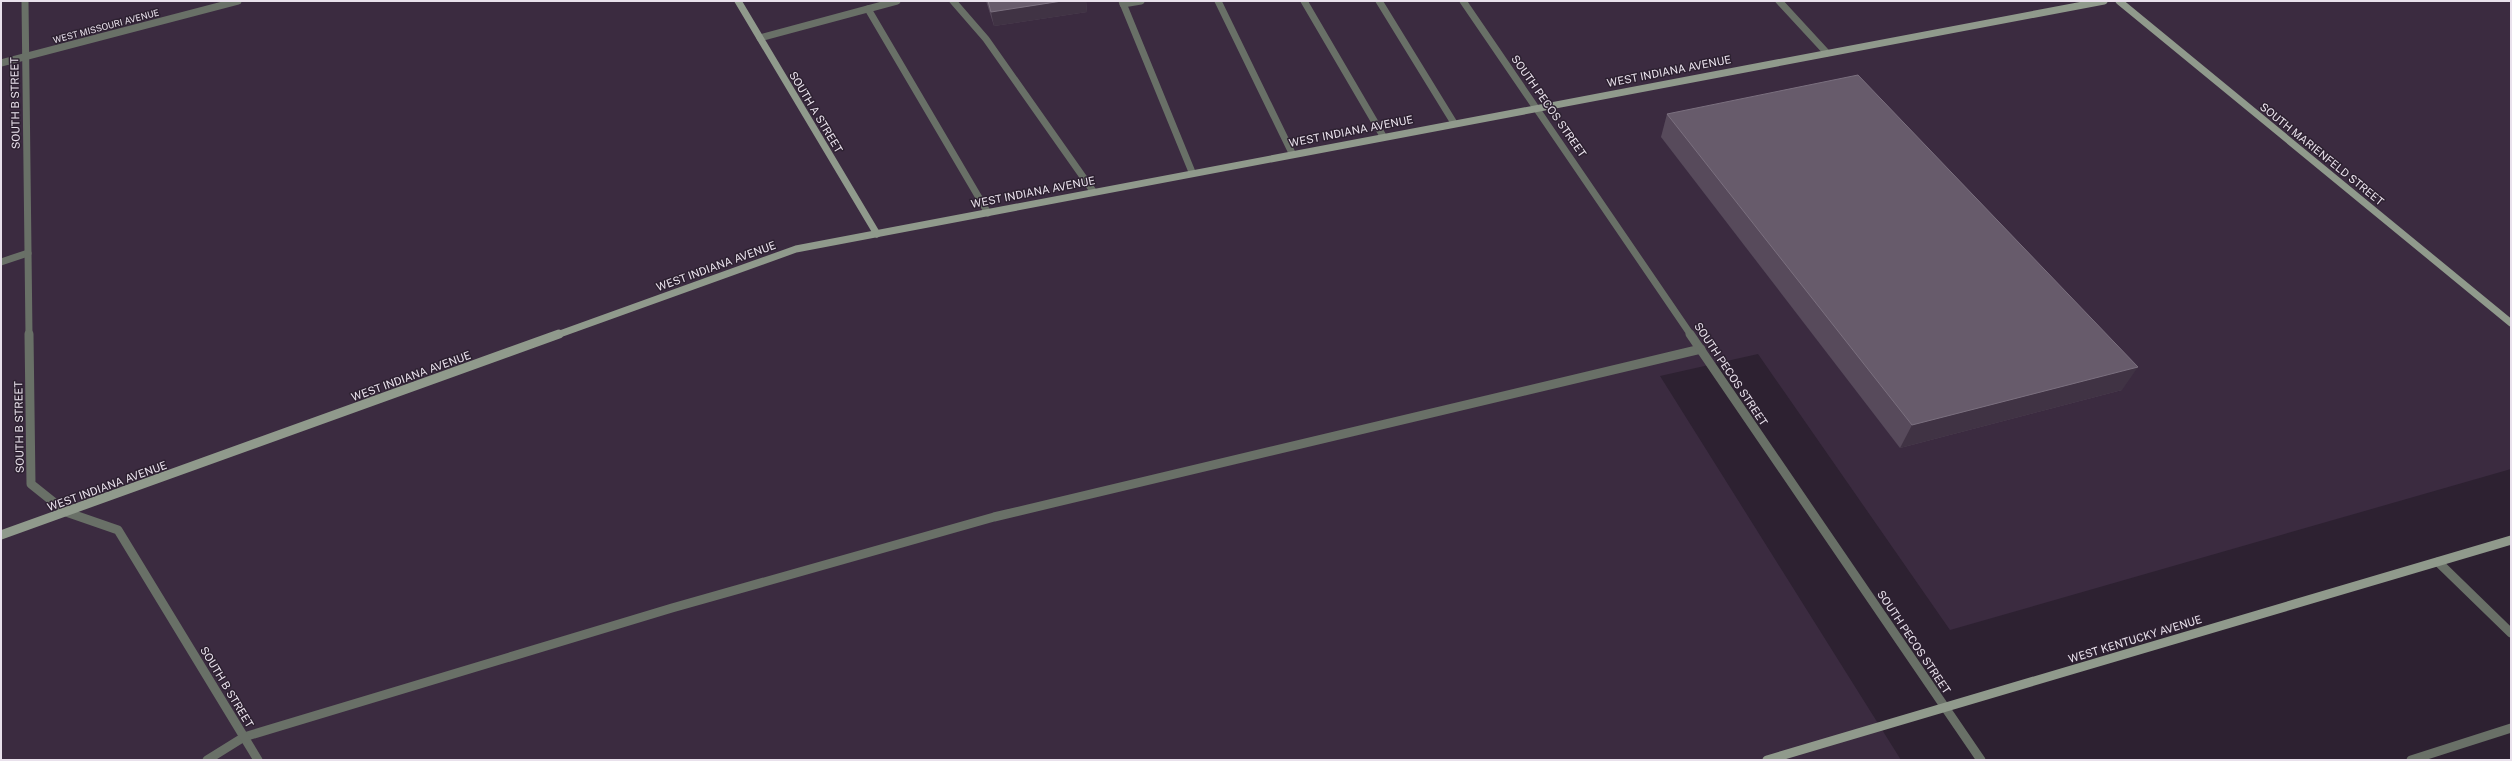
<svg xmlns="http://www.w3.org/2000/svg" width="2512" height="761" viewBox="0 0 2512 761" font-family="'Public Sans',sans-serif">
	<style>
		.built { fill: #3b2b40 }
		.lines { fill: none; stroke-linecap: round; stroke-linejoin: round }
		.lane-far1 { stroke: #697067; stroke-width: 7 }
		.lane { stroke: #697067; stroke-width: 9 }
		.street-far1 { stroke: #697067; stroke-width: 7 }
		.street { stroke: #697067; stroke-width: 9 }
		.secondary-far1 { stroke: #909a8c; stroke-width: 7 }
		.secondary { stroke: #909a8c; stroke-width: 9 }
		.wall { fill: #574a5b }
		.shaded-wall { fill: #403344 }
		.building { fill: #675b6b; stroke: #7b707f }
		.labels { text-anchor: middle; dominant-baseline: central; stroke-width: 3; stroke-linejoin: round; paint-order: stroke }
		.far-street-label { font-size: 9px; fill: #e9e1ec; stroke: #2d2131 }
		.street-label { font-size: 11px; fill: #e9e1ec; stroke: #2d2131 }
	</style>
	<rect width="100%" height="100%" fill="#2d2131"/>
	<path class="built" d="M1 1H2511V469L1950 630 1758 354 1660 376 1901 760H1Z"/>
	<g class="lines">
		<g class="lane-far1">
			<path d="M953 1 986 39 1093 191"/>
			<path d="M1122 1 1192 172"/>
			<path d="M1218 1 1292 153"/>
			<path d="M1304 1 1383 136"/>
			<path d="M1379 1 1454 123"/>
			<path d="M1779 1 1827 53"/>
			<path d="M1123 4 1141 1"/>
			<path d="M868 9 988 213"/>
			<path d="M760 38 897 1"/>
			<path d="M1 262 28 253"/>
		</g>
		<g class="lane">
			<path d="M2438 562 2511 633"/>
			<path d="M207 760 244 737 672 608 994 517 1701 349"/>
			<path d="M2411 760 2511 728"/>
		</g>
		<g class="street-far1">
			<path d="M25 1 29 335"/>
			<path d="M1463 1 1691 335"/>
			<path d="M1 63 238 1"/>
		</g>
		<g class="street">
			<path d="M29 334 31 484 66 512 118 530 258 760"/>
			<path d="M1690 334 1981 760"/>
		</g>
		<g class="secondary-far1">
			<path d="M738 1 877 234"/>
			<path d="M2119 1 2511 323"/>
			<path d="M557 335 796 249 2104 1"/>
		</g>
		<g class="secondary">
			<path d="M1 535 559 334"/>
			<path d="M1767 760 2511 540"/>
		</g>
	</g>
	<g class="wall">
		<path d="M986 1H1086L1087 12 994 26Z"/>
		<path d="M1667 114 2122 390 1900 448 1661 137Z"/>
	</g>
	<g class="shaded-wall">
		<path d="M1062 1H1086L1087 12 994 26 991 12Z"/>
		<path d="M2138 367 2122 390 1900 448 1912 425Z"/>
	</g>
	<g class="building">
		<path d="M988 1H1062L991 12Z"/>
		<path d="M1858 75 2138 367 1912 425 1667 114Z"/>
	</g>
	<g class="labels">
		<g class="far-street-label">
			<text transform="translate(106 26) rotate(-15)">WEST MISSOURI AVENUE</text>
		</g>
		<g class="street-label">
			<text transform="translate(1669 71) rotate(-11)">WEST INDIANA AVENUE</text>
			<text transform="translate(15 103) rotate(-91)">SOUTH B STREET</text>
			<text transform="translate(1549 106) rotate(55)">SOUTH PECOS STREET</text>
			<text transform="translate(816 112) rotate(59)">SOUTH A STREET</text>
			<text transform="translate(1351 131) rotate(-11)">WEST INDIANA AVENUE</text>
			<text transform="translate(2322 154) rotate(39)">SOUTH MARIENFELD STREET</text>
			<text transform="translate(1033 192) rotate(-11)">WEST INDIANA AVENUE</text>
			<text transform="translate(716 266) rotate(-20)">WEST INDIANA AVENUE</text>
			<text transform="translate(1731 374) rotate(56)">SOUTH PECOS STREET</text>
			<text transform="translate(411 376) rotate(-20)">WEST INDIANA AVENUE</text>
			<text transform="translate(19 427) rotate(-91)">SOUTH B STREET</text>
			<text transform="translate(107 486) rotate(-20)">WEST INDIANA AVENUE</text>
			<text transform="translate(2135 639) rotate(-17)">WEST KENTUCKY AVENUE</text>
			<text transform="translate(1914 642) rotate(56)">SOUTH PECOS STREET</text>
			<text transform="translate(227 687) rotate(59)">SOUTH B STREET</text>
		</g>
	</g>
	<rect width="2512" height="761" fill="none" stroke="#e9e1ec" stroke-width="4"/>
</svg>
